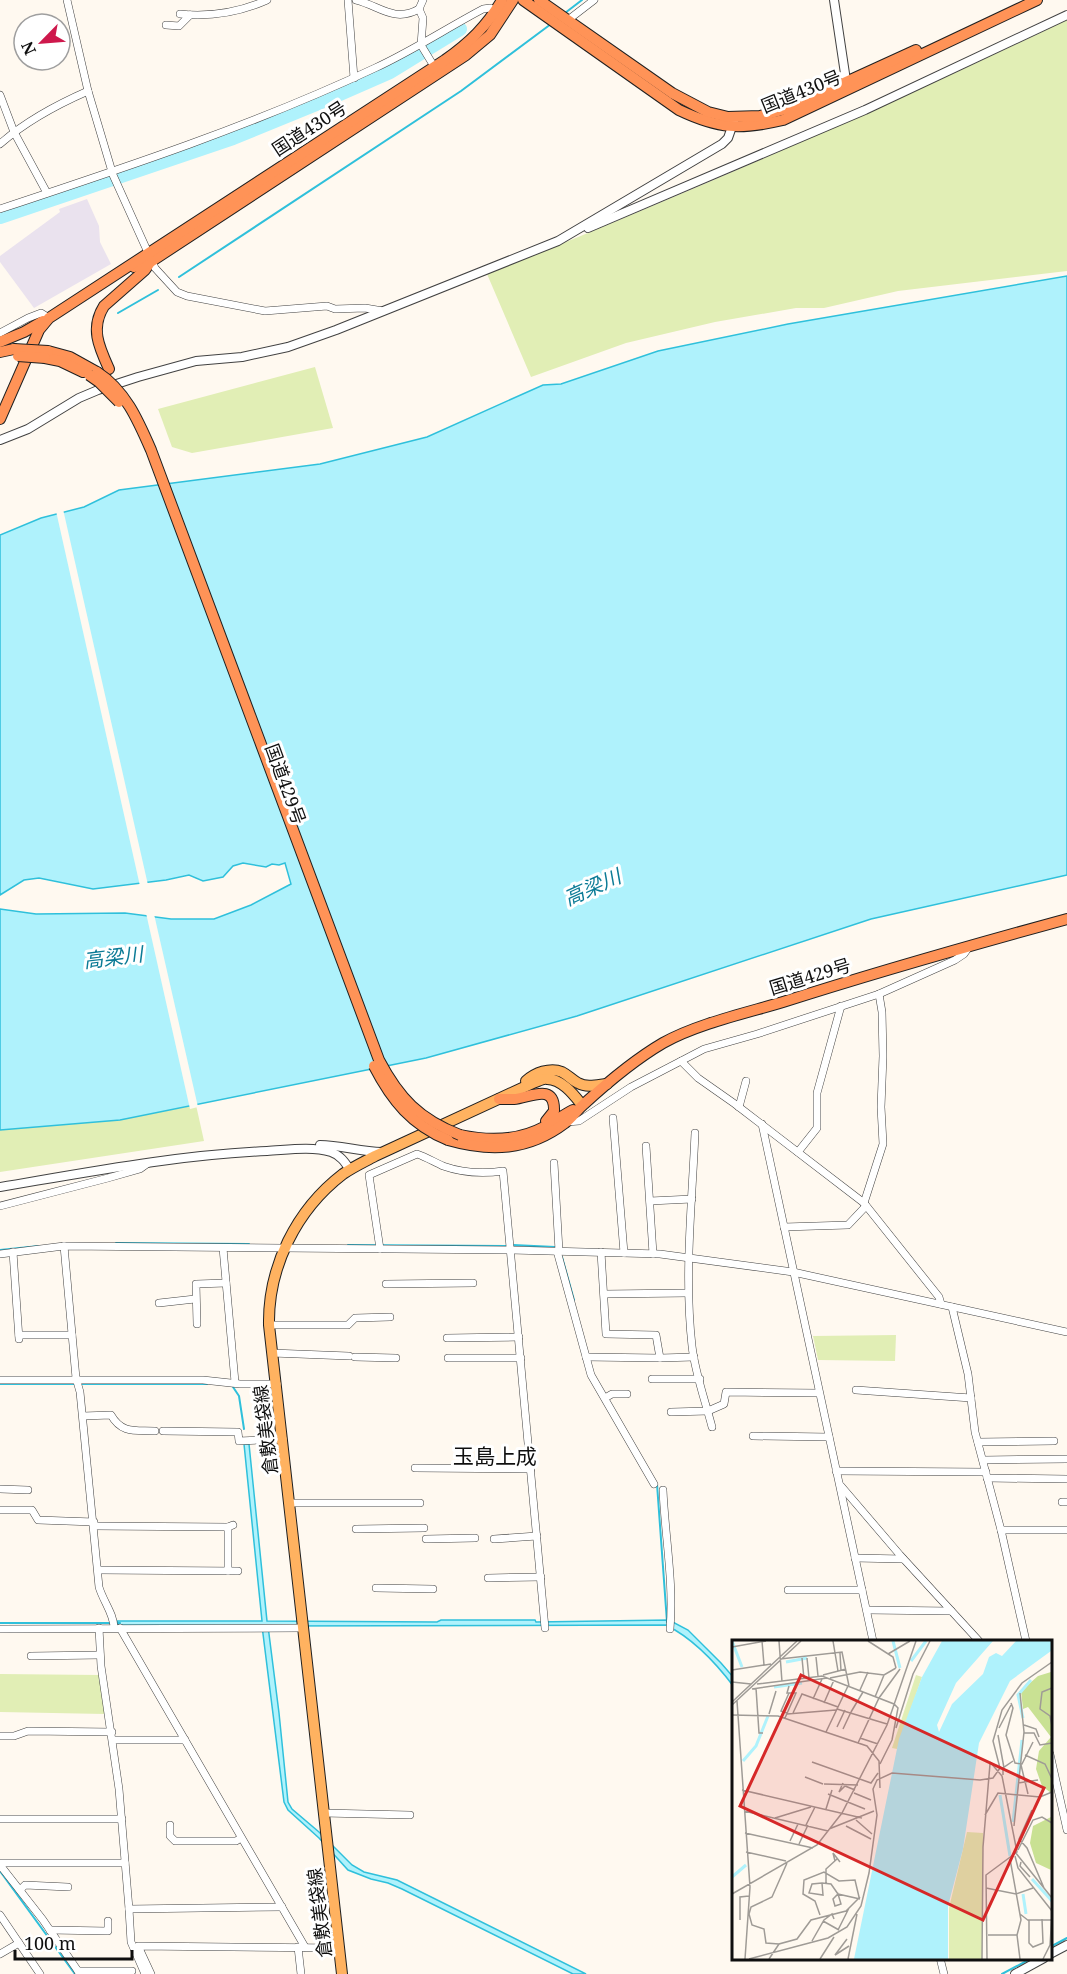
<svg xmlns="http://www.w3.org/2000/svg" width="1067" height="1974" viewBox="0 0 1067 1974" font-family="'Noto Serif','Noto Sans JP',serif">
	<style>
		.industrial { fill: #eae2ee }
		.green { fill: #e1eeb5 }
		.water { fill: #aff2fc; stroke: #2fc0db; stroke-width: 1.5 }
		.pier { fill: #fff9f0 }
		.lines { fill: none; stroke-linecap: round; stroke-linejoin: round }
		.stream { stroke: #2fc0db; stroke-width: 2 }
		.river { stroke: #aff2fc; stroke-width: 14 }
		.minor-casing { stroke: #424242; stroke-width: 8 }
		.tertiary-casing { stroke: #424242; stroke-width: 10 }
		.primary-casing { stroke: #202020; stroke-width: 12 }
		.trunk-casing { stroke: #202020; stroke-width: 12 }
		.minor { stroke: #fff; stroke-width: 7 }
		.tertiary { stroke: #fff; stroke-width: 8 }
		.primary { stroke: #ffb260; stroke-width: 10 }
		.trunk { stroke: #ff9357; stroke-width: 10 }
		.trunk-bridge-casing { stroke: #202020; stroke-width: 12; stroke-linecap: butt }
		.trunk-bridge { stroke: #ff9357; stroke-width: 10 }
		.labels { text-anchor: middle; dominant-baseline: central; stroke-width: 6; stroke-linejoin: round; paint-order: stroke }
		.street-label { font-size: 18px; fill: #0f0f0f; stroke: #fff }
		.water-label { font-size: 20px; font-style: italic; fill: #0b7b96; stroke: #fff }
		.quarter-label { font-size: 21px; fill: #0f0f0f; stroke: #fff }
		.inset-river { fill: none; stroke: #aff2fc; stroke-width: 3 }
		.inset-road { fill: none; stroke: #9f9b96; stroke-width: 1.5 }
		.view { fill: #d62828; fill-opacity: 0.15; stroke: #d62828; stroke-width: 3 }
		.inset-edge { fill: none; stroke: #0f0f0f; stroke-width: 3 }
	</style>
	<rect width="100%" height="100%" fill="#fff9f0"/>
	<path class="industrial" d="M87 199 99 226 100 242 111 264 34 308 0 262V256L60 212 59 209Z"/>
	<g class="green">
		<path d="M1067 20V271L898 291 824 308H796L715 322 626 343 531 377 487 274C683 195 877 111 1067 20Z"/>
		<path d="M315 367 333 428 192 453 172 447 158 409Z"/>
		<path d="M196 1105 204 1141 0 1172V1130L120 1120Z"/>
		<path d="M896 1335 895 1361 818 1360 813 1336Z"/>
		<path d="M0 1674 100 1675 105 1714 0 1712Z"/>
	</g>
	<g class="water">
		<path d="M1067 276V875L871 919 577 1016 426 1058 120 1120 0 1130V909L36 914 125 913 171 919H214L251 905 291 884 285 863 279 865 272 864 266 867 243 863 233 866 223 877 203 881 189 875 166 880 93 889 39 878 24 880 0 895V535L41 518 84 507 119 490 320 464 427 437 543 385 561 384 658 351 788 324Z"/>
		<path d="M244 1444H249L267 1621 437 1622 441 1620H535L536 1622 669 1620 688 1630 721 1663 734 1678V1687C716 1663 694 1639 666 1625L268 1626 279 1713 288 1802 292 1809 319 1832 352 1865 364 1872 397 1880 586 1974H573L402 1889 388 1883 371 1879 348 1870 319 1838 288 1810 284 1802 262 1626 119 1625 117 1621H262Z"/>
	</g>
	<g class="pier">
		<path d="M63 509 148 885 140 886 56 511Z"/>
		<path d="M146 913 154 914 198 1107 190 1109Z"/>
	</g>
	<g class="lines">
		<g class="stream">
			<path d="M565 13 582 0"/>
			<path d="M179 277 461 91 551 24"/>
			<path d="M118 313 158 290"/>
			<path d="M116 1243 249 1244"/>
			<path d="M348 1245 506 1246"/>
			<path d="M513 1245 555 1247"/>
			<path d="M0 1250 39 1246"/>
			<path d="M562 1257 574 1300"/>
			<path d="M0 1384H75"/>
			<path d="M81 1384H207"/>
			<path d="M233 1387 239 1396 244 1429"/>
			<path d="M657 1484 667 1622"/>
			<path d="M0 1623H120"/>
			<path d="M0 1871 75 1974"/>
			<path d="M1050 1947 1067 1938"/>
			<path d="M1002 1974 1032 1958"/>
		</g>
		<path class="river" d="M0 217 233 138 326 100 390 72 460 29"/>
		<defs>
			<g id="minor">
				<path d="M67 0 88 91 113 175 155 268 177 292 187 296 265 311 327 306 335 309 365 308 383 311"/>
				<path d="M348 0 354 78"/>
				<path d="M356 0C380 6 394 23 419 9L423 0"/>
				<path d="M419 9 423 18 421 45 435 68"/>
				<path d="M180 14C210 17 240 12 267 0"/>
				<path d="M568 20 594 0"/>
				<path d="M166 25 179 26 190 15"/>
				<path d="M0 95 14 132 47 193"/>
				<path d="M0 144C26 121 56 105 88 91"/>
				<path d="M0 209C127 167 254 125 375 68 412 51 447 28 483 9L490 8 496 11"/>
				<path d="M0 333 28 318 41 313 49 318"/>
				<path d="M681 1061 704 1049 757 1034 879 994 955 960 964 954 969 947"/>
				<path d="M739 1107 746 1081"/>
				<path d="M613 1118 624 1253"/>
				<path d="M567 1122 579 1121 631 1087 681 1061 698 1078 735 1104 864 1203 939 1297 941 1304"/>
				<path d="M762 1124 873 1641"/>
				<path d="M695 1133C692 1204 684 1275 692 1346 695 1373 705 1400 712 1427"/>
				<path d="M646 1146 653 1254"/>
				<path d="M798 1152 817 1128V1093L841 1006"/>
				<path d="M554 1163 559 1251"/>
				<path d="M650 1201 692 1199"/>
				<path d="M864 1203 883 1144 881 1107 883 1056 882 1012 879 994"/>
				<path d="M0 1206 108 1178 140 1169 147 1164"/>
				<path d="M784 1227 848 1225 866 1206"/>
				<path d="M64 1246 76 1378 80 1392 99 1587C103 1601 114 1614 114 1628"/>
				<path d="M223 1248 235 1382"/>
				<path d="M380 1249 369 1175 417 1154C426 1157 434 1162 443 1166 463 1173 483 1174 503 1171L545 1628"/>
				<path d="M557 1251 591 1375 654 1484"/>
				<path d="M13 1252 19 1339"/>
				<path d="M0 1254 64 1246 511 1250 660 1254 793 1272 1067 1332"/>
				<path d="M386 1284 473 1283"/>
				<path d="M604 1294 688 1293"/>
				<path d="M159 1303 195 1299"/>
				<path d="M952 1307 968 1374 975 1432 1001 1530 1026 1641"/>
				<path d="M197 1324 196 1284 226 1283"/>
				<path d="M269 1325H348L355 1318 390 1317"/>
				<path d="M19 1335H72"/>
				<path d="M447 1338 519 1337"/>
				<path d="M272 1353 349 1356"/>
				<path d="M355 1357 396 1358"/>
				<path d="M586 1357 660 1358 656 1335 606 1334 601 1252"/>
				<path d="M448 1358H521"/>
				<path d="M660 1358 694 1357"/>
				<path d="M652 1379H700"/>
				<path d="M0 1380H203L240 1384H277"/>
				<path d="M856 1390 971 1398"/>
				<path d="M605 1398 612 1394H627"/>
				<path d="M671 1412 708 1411 724 1404 726 1392 819 1393"/>
				<path d="M83 1416 111 1415C122 1434 135 1430 155 1431"/>
				<path d="M163 1431 238 1432 239 1441 283 1439"/>
				<path d="M753 1436 829 1437"/>
				<path d="M978 1442 1054 1441"/>
				<path d="M983 1460 1067 1459"/>
				<path d="M415 1468 531 1469"/>
				<path d="M836 1471 986 1472"/>
				<path d="M987 1478 1067 1479"/>
				<path d="M841 1486 900 1555 979 1641"/>
				<path d="M0 1489 28 1490"/>
				<path d="M663 1490C665 1536 674 1583 670 1629"/>
				<path d="M1062 1502H1067"/>
				<path d="M290 1503H420"/>
				<path d="M0 1510H32L38 1520 94 1522"/>
				<path d="M94 1526 228 1527"/>
				<path d="M356 1529 424 1528"/>
				<path d="M1001 1530H1067"/>
				<path d="M426 1539 475 1538"/>
				<path d="M494 1539 537 1536"/>
				<path d="M855 1558 903 1559"/>
				<path d="M98 1570 238 1571"/>
				<path d="M228 1571V1527L233 1525"/>
				<path d="M488 1578 541 1577"/>
				<path d="M376 1588 433 1589"/>
				<path d="M788 1590H862"/>
				<path d="M867 1610 951 1611"/>
				<path d="M99 1628 101 1666 119 1789 129 1909 282 1907"/>
				<path d="M120 1628 305 1947"/>
				<path d="M0 1629 302 1628"/>
				<path d="M31 1656 100 1655"/>
				<path d="M0 1736H14L28 1731 112 1732"/>
				<path d="M113 1740H185"/>
				<path d="M1050 1754 1067 1830"/>
				<path d="M324 1813 410 1815"/>
				<path d="M0 1819H122"/>
				<path d="M170 1825V1836L175 1841H236L241 1838"/>
				<path d="M0 1863H125"/>
				<path d="M0 1865 43 1920 80 1974"/>
				<path d="M20 1890 25 1885 68 1887"/>
				<path d="M129 1909 131 1942 145 1974"/>
				<path d="M0 1915 40 1974"/>
				<path d="M50 1930 108 1931V1921"/>
				<path d="M298 1947 301 1974"/>
				<path d="M0 1954 19 1943"/>
				<path d="M940 1958 944 1974"/>
				<path d="M78 1971H132"/>
				<path d="M151 1974 138 1946 339 1948"/>
			</g>
			<g id="tertiary">
				<path d="M834 0 847 87"/>
				<path d="M588 228 865 110 1067 15"/>
				<path d="M0 440 28 429 79 398 98 390 138 377 196 361 242 357 288 347 336 330 558 241 722 144 728 138 734 121"/>
				<path d="M320 1145C341 1145 361 1152 382 1152"/>
				<path d="M0 1187C89 1172 177 1155 267 1151 287 1150 311 1146 331 1152 340 1155 345 1162 350 1170"/>
				<path d="M1050 1954 1067 1945"/>
				<path d="M1015 1974 1044 1958"/>
			</g>
			<g id="primary">
				<path d="M526 1081C535 1073 550 1067 562 1072 568 1075 572 1080 578 1083 587 1088 597 1085 607 1084"/>
				<path d="M342 1974 269 1325C268 1267 296 1210 343 1174 353 1167 364 1162 375 1156L533 1083C537 1082 543 1078 547 1079 562 1079 574 1095 582 1105"/>
			</g>
			<g id="trunk">
				<path d="M523 0 679 110C719 129 740 130 783 120L1037 0"/>
				<path d="M539 0 672 93 708 112 728 117 760 116 789 108 916 50"/>
				<path d="M134 267 152 261 466 55 490 35 513 0"/>
				<path d="M0 342 24 332 43 321"/>
				<path d="M48 351 70 357 97 372"/>
				<path d="M0 352 14 349"/>
				<path d="M45 358 60 361 83 372"/>
				<path d="M109 369C99 347 90 328 104 306L145 270 151 261"/>
				<path d="M0 419 39 330 49 318 445 60C469 43 487 26 502 0"/>
				<path d="M499 1099C504 1099 509 1099 514 1099 529 1098 555 1082 554 1111L546 1121"/>
				<path d="M460 1135C488 1141 518 1141 544 1127 554 1122 563 1115 573 1110"/>
				<path d="M448 1140C490 1152 528 1151 565 1123 572 1118 577 1110 584 1104 608 1082 634 1060 663 1043 697 1024 746 1013 783 1002 877 972 972 945 1067 919"/>
			</g>
		</defs>
		<use href="#minor" class="minor-casing"/>
		<use href="#tertiary" class="tertiary-casing"/>
		<use href="#primary" class="primary-casing"/>
		<use href="#trunk" class="trunk-casing"/>
		<use href="#minor" class="minor"/>
		<use href="#tertiary" class="tertiary"/>
		<use href="#primary" class="primary"/>
		<use href="#trunk" class="trunk"/>
		<defs>
			<g id="trunk-bridge">
				<path d="M14 349 48 351"/>
				<path d="M18 356 45 358"/>
				<path d="M97 372C125 390 138 420 151 450L379 1060C399 1098 419 1119 460 1135"/>
				<path d="M89 375 99 382 119 402"/>
				<path d="M374 1066C392 1101 412 1125 448 1140"/>
			</g>
		</defs>
		<use href="#trunk-bridge" class="trunk-bridge-casing"/>
		<use href="#trunk-bridge" class="trunk-bridge"/>
	</g>
	<g class="labels">
		<g class="street-label">
			<text transform="translate(801 91) rotate(-22)">国道430号</text>
			<text transform="translate(309 128) rotate(-33)">国道430号</text>
			<text transform="translate(286 784) rotate(70)">国道429号</text>
			<text transform="translate(810 976) rotate(-17)">国道429号</text>
			<text transform="translate(265 1430) rotate(-97)">倉敷美袋線</text>
			<text transform="translate(319 1913) rotate(-97)">倉敷美袋線</text>
		</g>
		<g class="water-label">
			<text transform="translate(592 887) rotate(-24)">高梁川</text>
			<text transform="translate(113 957) rotate(-7)">高梁川</text>
		</g>
		<g class="quarter-label">
			<text x="495" y="1456">玉島上成</text>
		</g>
	</g>
	<g transform="translate(732 1640)">
		<rect width="320" height="320" fill="#fff9f0"/>
		<path d="M184 35 190 37 165 109 160 108ZM235 192 251 193 250 319H217V268Z" fill="#e1eeb5"/>
		<path d="M319 32V153L310 146 304 129 307 111 319 97 296 67 291 69 289 51 306 36ZM319 177V230L304 223 298 203 301 186Z" fill="#c9e193"/>
		<path d="M210 1H261L224 43 205 85 207 92 220 64 251 34 257 17 264 13 270 16 284 1H319V11L278 41 247 103 231 209 216 266V319H122L167 99 190 37Z" fill="#aff2fc"/>
		<path class="inset-river" d="M0 1 10 27M161 1 168 28M179 21 194 1M54 22 75 18M42 47 70 43M291 78 286 55 299 40M11 121 24 106 36 76M268 155 278 216M281 182 290 100M0 237 14 225M300 239 320 261M291 254 294 274"/>
		<path class="inset-road" d="M30 1 32 25M47 1 50 42M101 1 106 31M136 1 161 17 164 28M0 7 34 1M108 13 109 31M156 14 178 1M84 17 86 36M70 18 72 39M75 18 77 38M48 19 110 12 117 46M0 30 39 24M91 35 114 29M98 38 128 32 152 35 164 28M0 42 19 44M25 44 90 36 162 64 166 68 160 100M24 48 27 93H31M320 48 310 52 308 69 318 76 320 86M20 49 95 38M128 50 136 32M143 57 152 35M81 59 90 39M5 61 18 247 13 319M0 62 65 1M92 63 102 40M279 63 281 68 274 95 283 123 290 124 301 102M0 65 69 1M105 69 155 84M119 72 131 52M55 73 49 71 57 53M61 73 70 54 106 67M37 74 44 51M55 74 104 70M0 75 46 76 135 106 147 121 148 148M53 78 64 53H55L57 46M292 85 304 89 307 97M105 87 113 70M164 88 181 34 198 1M267 88 279 65M111 89 119 72M94 92 116 46M292 93H302L308 105 320 103M266 95 272 128M128 98 146 104M126 103 147 58 168 29M293 115 313 124 320 139M80 122 139 143 146 133M148 124 160 100M289 125 296 154M271 135V128L281 121M73 137 91 144M111 143 107 152 113 146 123 150M286 143 306 140M92 144 126 145M10 150 130 178M122 153 139 160M96 154 133 169M94 169 100 150M300 170 287 199 295 208 312 248M12 171 96 191M253 175 266 153 308 157 320 152M43 178 79 167M124 180 140 194M74 185 83 167M114 186 139 199M282 186 292 92 288 53M97 189 142 171M13 193 81 208M58 201 66 184M67 204 76 185M251 207 258 124M286 210 301 180 310 177 320 183M14 212 54 221M283 212 320 258M283 216 286 228 320 271M278 219 289 280 285 295 288 319M103 221 101 213 108 222M289 222 288 226 298 237M90 243 91 255 77 253 80 244 90 243 99 244 106 254 128 259M94 243V229L105 219M254 248 284 254 301 248M0 254 85 205 110 173 155 85 184 1M106 254 109 264 103 266 101 259ZM288 274 297 281V303L301 307 311 303 310 279M88 275 83 261 71 254 72 240 92 232 107 241 123 240 127 257M8 280V257L17 256M296 280H319M91 281 107 290M106 290 117 268M256 295H285M115 299 103 315 117 306M80 301 92 280 100 274 102 279M47 304 34 303 32 289 20 285 17 274 19 267 40 257 55 223M17 319 96 298 115 287 129 266 137 233 145 175 141 149 145 140 160 133 248 140 261 138 268 128 261 101 270 70 290 43 320 22M37 319 47 304 65 299 79 280 114 271 128 257M88 319 102 297M116 319 125 274M250 319 251 207M255 319 254 235 285 212 270 136 258 122M311 319 318 305 320 274"/>
		<path class="view" d="M69 35 312 148 251 280 8 166Z"/>
		<rect width="320" height="320" class="inset-edge"/>
	</g>
	<g transform="translate(42 42) rotate(245)"><circle r="28" fill="#ffffff" stroke="#9f9f9f" stroke-width="1.5"/>
	<path d="M0-4.5L10 22L0 15L-10 22Z" fill="#ce184c"/>
	<text y="-9" font-size="16" font-weight="bold" text-anchor="middle" fill="#0f0f0f">N</text>
	</g>
	<path d="M15 1950v9h117v-9" fill="none" stroke="#0f0f0f" stroke-width="3"/>
	<text x="24" y="1950" font-size="18" fill="#0f0f0f" stroke="#ffffff" stroke-width="4.5" paint-order="stroke">100 m</text>
</svg>
